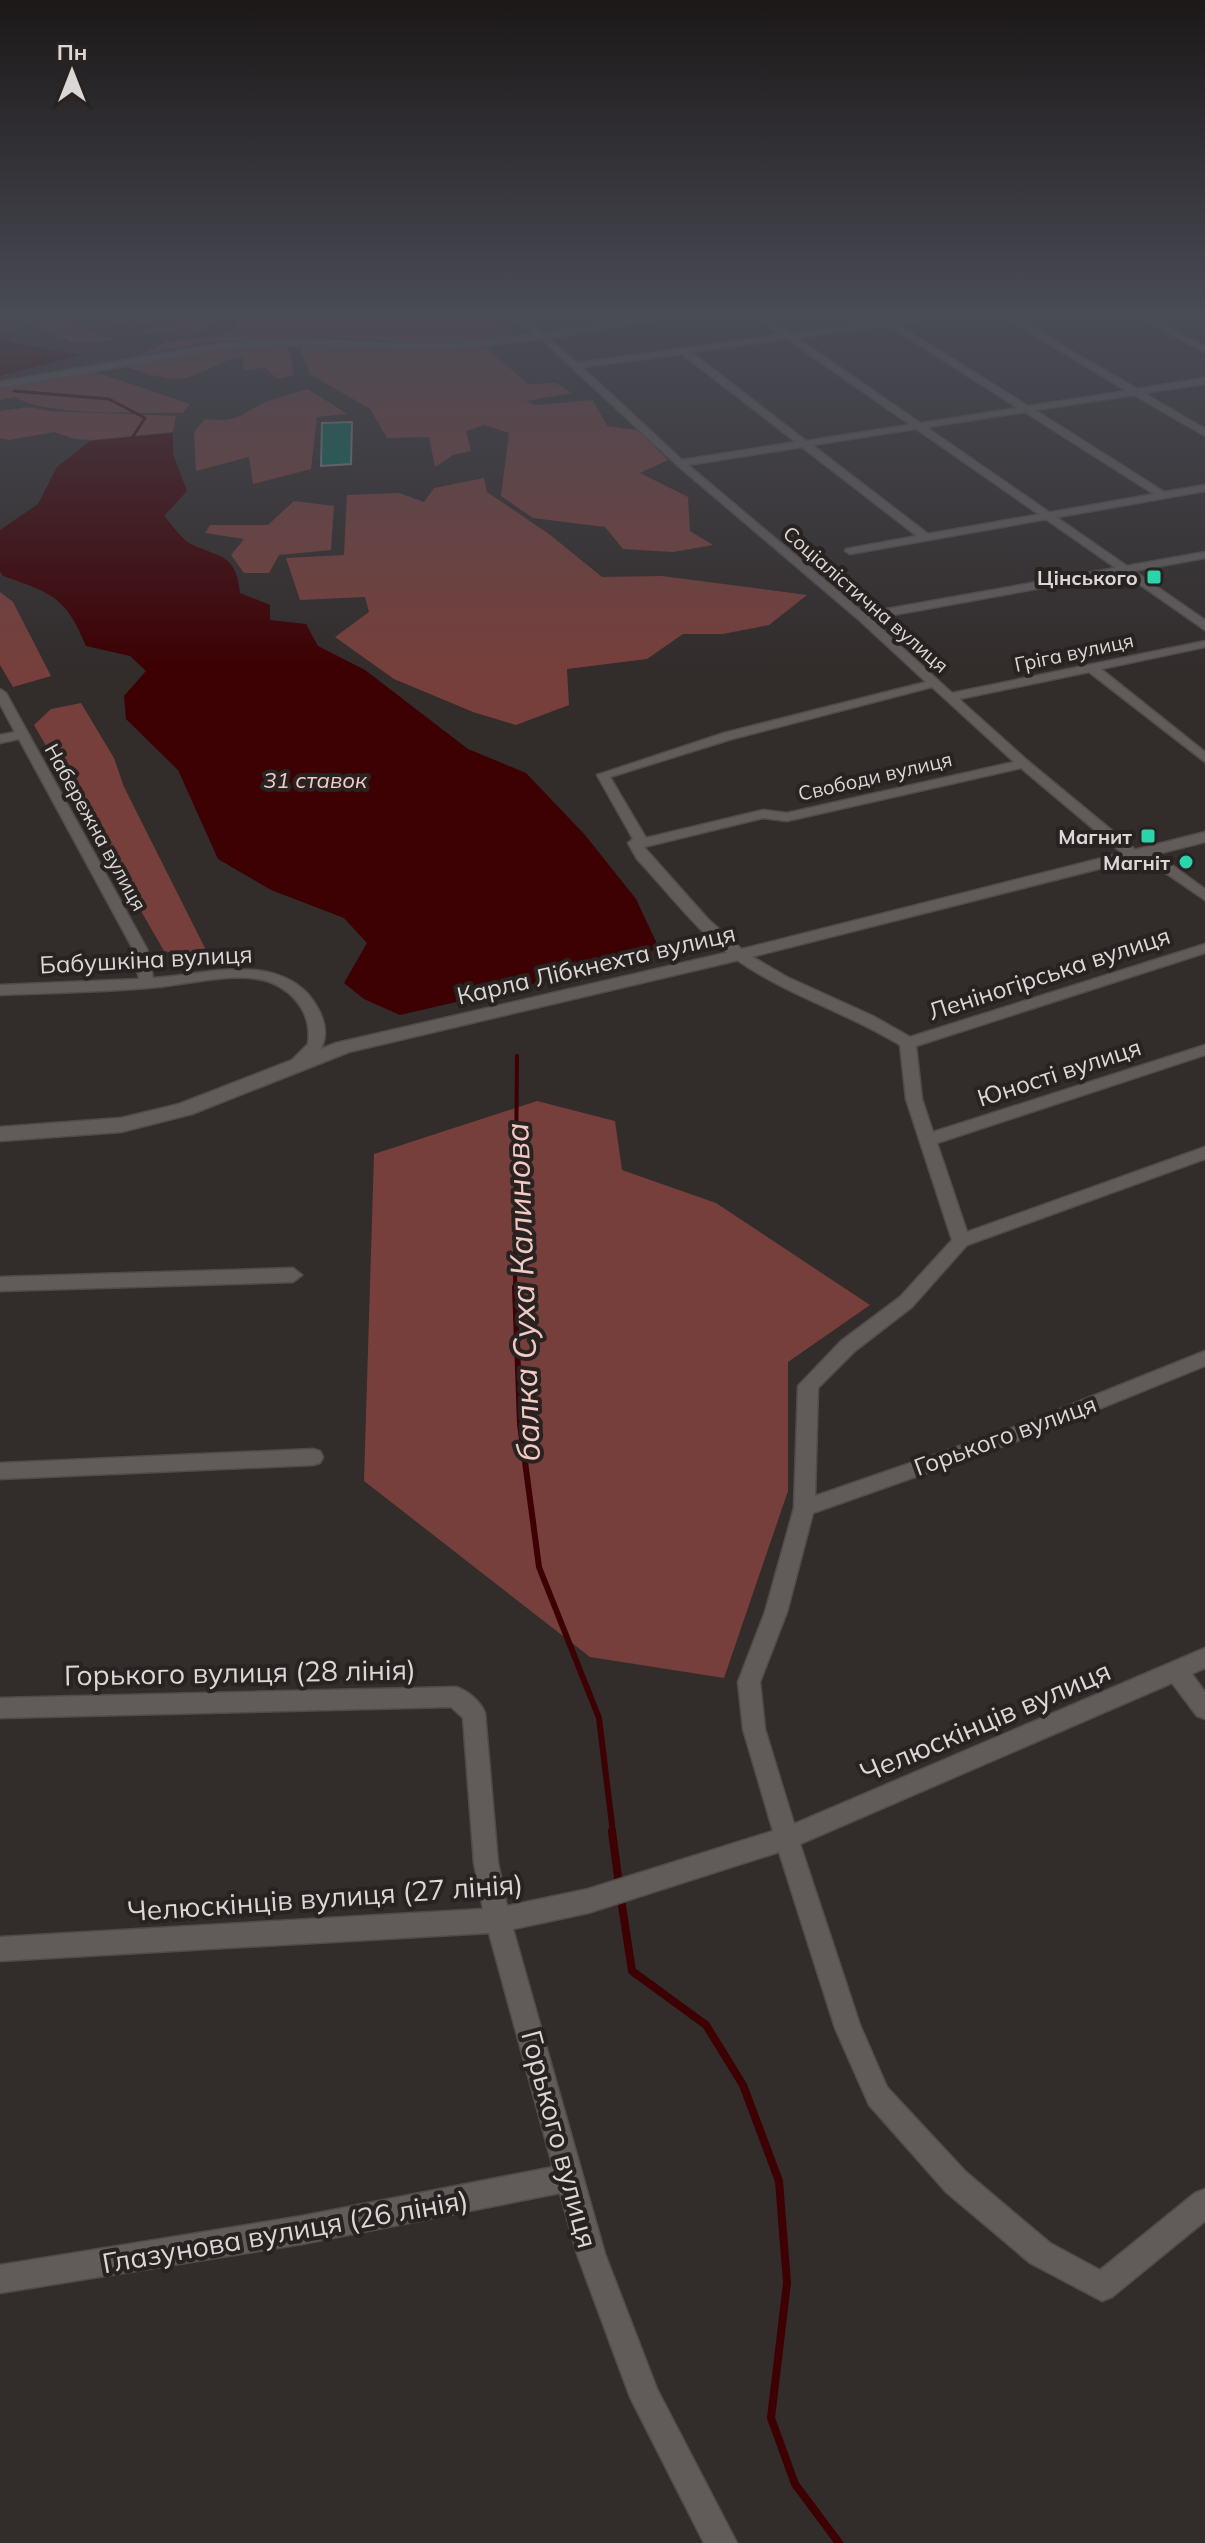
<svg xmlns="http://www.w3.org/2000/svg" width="1205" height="2543" viewBox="0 0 1205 2543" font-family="Mulish,sans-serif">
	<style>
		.green { fill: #763f3b }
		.water { fill: #3d0003 }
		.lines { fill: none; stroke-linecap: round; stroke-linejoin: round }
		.stream-far3 { stroke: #3d0003; stroke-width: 3 }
		.stream-far2 { stroke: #3d0003; stroke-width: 4 }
		.stream-far1 { stroke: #3d0003; stroke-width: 6 }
		.stream { stroke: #3d0003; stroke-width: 8 }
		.building { fill: #016c55; stroke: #7d8381; stroke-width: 2 }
		.minor-casing { stroke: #4f4b4a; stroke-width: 3 }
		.tertiary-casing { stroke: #4f4b4a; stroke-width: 3 }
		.minor { fill: #615b5a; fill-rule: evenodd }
		.tertiary { fill: #615b5a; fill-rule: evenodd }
		.poi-dot { fill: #2ad5ac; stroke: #282221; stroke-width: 3 }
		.labels { text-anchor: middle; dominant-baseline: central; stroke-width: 8; stroke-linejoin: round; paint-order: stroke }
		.far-poi-label { font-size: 20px; font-weight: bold; fill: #dbd7d7; stroke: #282221; text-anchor: end }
		.far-street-label { font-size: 20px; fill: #dbd7d7; stroke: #282221 }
		.far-water-label { font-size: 22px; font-style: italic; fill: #f3c9c4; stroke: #282221 }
		.street-label { font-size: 24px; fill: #dbd7d7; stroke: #282221 }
		.near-street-label { font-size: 28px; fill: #dbd7d7; stroke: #282221 }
		.near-water-label { font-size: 32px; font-style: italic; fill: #f3c9c4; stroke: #282221 }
	</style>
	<rect width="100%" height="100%" fill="#322c2b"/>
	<g class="green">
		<path d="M0 313H47L115 340 74 343 19 319 0 318Z"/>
		<path d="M101 313H171L134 327 104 318Z"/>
		<path d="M199 313H233L190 336 138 332 186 320Z"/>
		<path d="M249 313H485L512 334 438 344 323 336 207 342 140 355 166 342 230 334 244 314Z"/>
		<path d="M287 344 294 375 278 379 265 368 244 370 242 357C218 360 197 380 173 379 157 378 138 370 122 366L222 347Z"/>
		<path d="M299 344 440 350 483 345 528 384 556 383 572 393 526 401 536 405 593 400 607 426 638 430 668 460 640 473 688 497 690 531 713 545 673 552 623 549 605 527 533 518 501 496 509 433 484 425 466 431 471 451 453 455 435 467 429 437 387 438 370 409 310 374Z"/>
		<path d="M92 371 190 404 183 413C143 412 48 417 15 397L0 400V388Z"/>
		<path d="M308 389 347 414 317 417 311 469 253 484 249 457 196 471 194 432 205 419C246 423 239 412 271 400 283 396 295 393 308 389Z"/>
		<path d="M29 407 50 411 176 416 173 432 92 440 75 439 54 432 9 440 0 438V411Z"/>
		<path d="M484 478 487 492 549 534 602 577 662 576 807 595 769 625 723 634H683L647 659 567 669 569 705 516 725 473 712 394 679 335 637 369 612 365 597 300 600 286 558 344 555 347 495 399 493 424 502 434 488Z"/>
		<path d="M294 501 334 506 331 550 279 555 269 573H244L231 555 244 539 205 533 210 525H268Z"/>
		<path d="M0 592 13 602 51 676 13 687 0 665Z"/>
		<path d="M81 703 114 758 124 787 212 962 164 951 34 725 51 709Z"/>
		<path d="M537 1101 615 1121 622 1170 716 1203 870 1305 788 1362V1491L724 1678 590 1657 364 1481 374 1154Z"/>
	</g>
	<g class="water">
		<path d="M0 333 15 335 4 341 81 355 0 376Z"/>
		<path d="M173 433V454L187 491 164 516C172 524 180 538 191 544 220 558 236 553 240 593L270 605V620L306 624 318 646 365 670 468 749 526 773 585 835 636 899 658 946 642 959 400 1015 364 999 344 983 367 943 344 918 271 890 218 859 178 770 126 719 124 696 146 671 130 656 86 646C66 597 52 593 3 576L0 571V530L38 504 57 467 90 441Z"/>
	</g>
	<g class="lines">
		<path class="stream-far3" d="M14 391 109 399 145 418 130 441"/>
		<path class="stream-far2" d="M515 1289 517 1056"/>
		<path class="stream-far1" d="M515 1287 520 1424 539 1567 599 1718 613 1833"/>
		<g class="stream">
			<path d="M612 1831 619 1885"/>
			<path d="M621 1899 632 1971 706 2025 743 2085 779 2181 787 2283 771 2418 795 2484 839 2543"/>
		</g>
	</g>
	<path class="building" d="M352 422 351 464 321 466 322 423Z"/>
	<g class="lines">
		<defs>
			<g id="minor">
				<path d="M509 313H518L577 363 882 321 880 319 884 317 891 320 963 313 897 324 1028 406 1127 391 998 313H1007L1137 389 1205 378V384L1144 393 1205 429V436L1134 395 1035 410 1164 492 1205 485V491L850 554 845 551 846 549 917 536 802 447 688 465 864 613 1205 552V558L871 619 952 693 1205 641V647L1101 669 1205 752V762L1089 672 959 699 1028 761 1138 852 1161 857 1205 889V900L1151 863 1128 858 1021 768 787 821 763 818 644 847 708 919 746 953 787 977 873 1016 910 1037 1205 944V953L916 1046 922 1099 933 1132 1205 1045V1055L937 1143 967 1232 1205 1147V1159L967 1245 912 1307 855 1351 818 1388 815 1496 1023 1424 1205 1351V1366L1037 1434 813 1513 787 1612 760 1682 765 1729 794 1824 1205 1648V1668L1192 1674 1205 1692V1719L1197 1716 1172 1683 800 1844 860 2025 887 2087 966 2172 1050 2243 1100 2270 1195 2193 1205 2189V2221L1112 2297 1102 2301 1030 2263 946 2192 869 2105 835 2028 779 1852 588 1913 513 1929 605 2254 657 2389 737 2543H704L630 2397 577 2254 560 2193 302 2244 0 2293V2265L302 2216 553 2167 489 1933 0 1961V1937L483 1909 474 1863 463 1718 451 1707 0 1718V1698L456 1687C468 1691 480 1701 485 1713L498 1863 507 1906 588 1889 773 1831 743 1729 738 1682 765 1612 794 1508 798 1386 841 1341 900 1297 952 1240 906 1099 900 1045C848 1013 787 995 737 960 698 933 669 893 637 859L628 843 633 839 597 775 724 733 926 682 858 619 677 465 540 338ZM888 325 1018 408 806 441 691 352ZM682 354 796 442 682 460 582 367ZM1025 412 1154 494 928 534 812 445ZM932 687 1014 762 787 813 763 810 646 838 610 777 732 739Z"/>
				<path d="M1132 313H1142L1205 347V353Z"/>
				<path d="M0 689 6 693 147 949 153 978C202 975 269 953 308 994 317 1005 325 1019 325 1033 325 1049 311 1065 296 1069L288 1064 308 1044C312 1016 297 993 270 982 237 970 183 986 148 988 99 992 49 993 0 995V985L139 979 133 949 19 739 0 743V735L15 732 0 704Z"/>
				<path d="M293 1268 302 1275 293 1282 0 1291V1277Z"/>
				<path d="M313 1449 320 1451 323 1457 320 1463 313 1465 0 1479V1463Z"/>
			</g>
			<g id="tertiary">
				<path d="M671 313H694L543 339 441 350 293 345 221 349 0 388V382L221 343 293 339 441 344 543 333Z"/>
				<path d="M750 313H761L1205 620V630Z"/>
				<path d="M1205 832V842L739 960 349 1052 192 1114 121 1132 0 1141V1127L121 1118 179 1104 336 1043 738 950Z"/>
			</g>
		</defs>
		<use href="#minor" class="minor-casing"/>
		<use href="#tertiary" class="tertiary-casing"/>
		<use href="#minor" class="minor"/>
		<use href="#tertiary" class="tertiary"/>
	</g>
	<linearGradient id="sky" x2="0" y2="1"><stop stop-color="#1c1818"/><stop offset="0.47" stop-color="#494b55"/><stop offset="1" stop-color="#494b55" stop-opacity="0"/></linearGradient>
	<rect width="1205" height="669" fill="url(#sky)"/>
	<g class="poi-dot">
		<rect x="1146" y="569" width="16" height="16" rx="4"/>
		<rect x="1140" y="828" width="16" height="16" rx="4"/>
		<circle cx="1186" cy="862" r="8"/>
	</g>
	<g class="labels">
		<g class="far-poi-label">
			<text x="1138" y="577">Цінського</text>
			<text x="1132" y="836">Магнит</text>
			<text x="1170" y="862">Магніт</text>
		</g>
		<g class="far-street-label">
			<text transform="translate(866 599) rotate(41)">Соціалістична вулиця</text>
			<text transform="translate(1074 652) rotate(-12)">Гріга вулиця</text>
			<text transform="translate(875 776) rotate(-13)">Свободи вулиця</text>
			<text transform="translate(96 827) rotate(61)">Набережна вулиця</text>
		</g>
		<g class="far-water-label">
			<text x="315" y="780">31 ставок</text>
		</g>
		<g class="street-label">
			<text transform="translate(146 959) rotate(-3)">Бабушкіна вулиця</text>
			<text transform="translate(596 964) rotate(-13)">Карла Лібкнехта вулиця</text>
			<text transform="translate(1049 973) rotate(-18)">Леніногірська вулиця</text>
			<text transform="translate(1059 1072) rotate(-18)">Юності вулиця</text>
			<text transform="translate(1005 1435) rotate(-20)">Горького вулиця</text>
		</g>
		<g class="near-street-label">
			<text transform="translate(240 1672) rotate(-1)">Горького вулиця (28 лiнiя)</text>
			<text transform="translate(985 1721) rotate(-23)">Челюскінців вулиця</text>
			<text transform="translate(325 1897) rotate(-4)">Челюскінців вулиця (27 лiнiя)</text>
			<text transform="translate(560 2139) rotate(75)">Горького вулиця</text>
			<text transform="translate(285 2231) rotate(-10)">Глазунова вулиця (26 лiнiя)</text>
		</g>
		<g class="near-water-label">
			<text transform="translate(522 1292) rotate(-92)">балка Суха Калинова</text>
		</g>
	</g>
	<g transform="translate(72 72)" stroke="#282221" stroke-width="6" paint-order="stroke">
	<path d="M0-6L14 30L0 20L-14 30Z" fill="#dbd7d7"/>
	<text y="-12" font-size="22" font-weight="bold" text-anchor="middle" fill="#dbd7d7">Пн</text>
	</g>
</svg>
